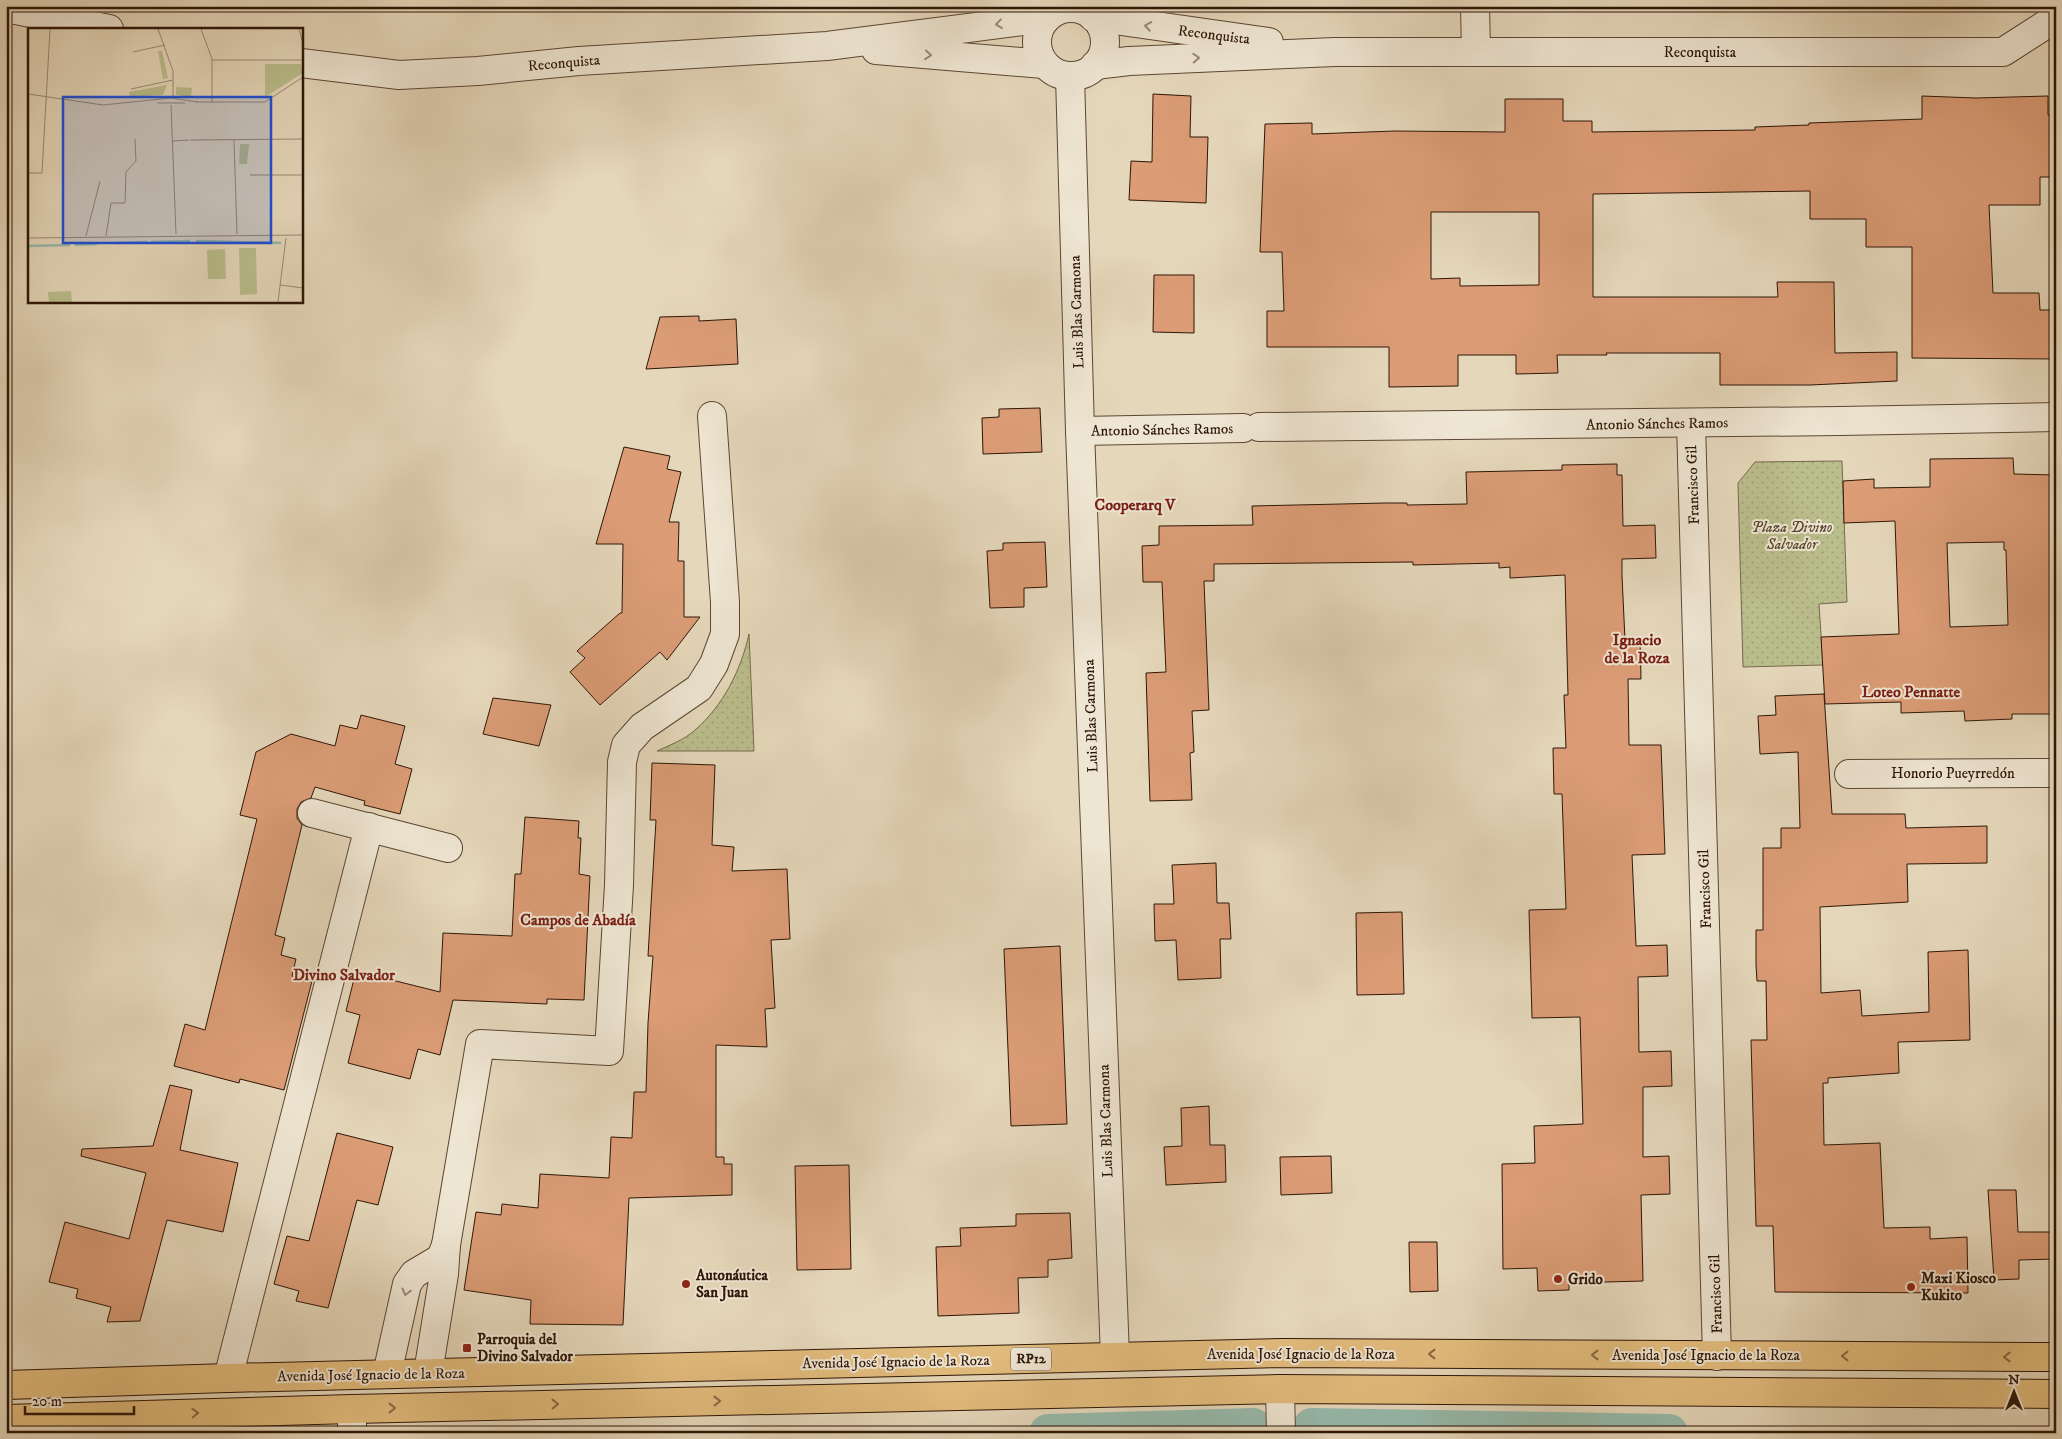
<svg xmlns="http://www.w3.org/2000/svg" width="2062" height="1439" viewBox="0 0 2062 1439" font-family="'IM FELL DW Pica',serif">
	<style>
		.park { fill: url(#park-dots); stroke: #746a4a }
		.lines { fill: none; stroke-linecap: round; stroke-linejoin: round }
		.canal { stroke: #96baab; stroke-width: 38 }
		.building { fill: #db9c76; stroke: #2e1607; fill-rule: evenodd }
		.minor-casing { stroke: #5c4634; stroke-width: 30 }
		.major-casing { stroke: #2e1607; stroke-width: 30 }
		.minor { stroke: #eee5d2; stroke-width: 28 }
		.major { stroke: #e2bc7d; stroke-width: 28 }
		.oneway { stroke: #988877 }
		.oneway2 { stroke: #886942 }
		.poi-dot { fill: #8f2418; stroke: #eee5d2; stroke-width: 2 }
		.labels { text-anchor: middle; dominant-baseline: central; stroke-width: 4; stroke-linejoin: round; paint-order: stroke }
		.shield { fill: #eee5d2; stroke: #685444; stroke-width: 1 }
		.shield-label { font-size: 14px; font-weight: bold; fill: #2e1607 }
		.street-label { font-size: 15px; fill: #2e1607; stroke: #eee5d2 }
		.park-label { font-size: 15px; font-style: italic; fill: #58482f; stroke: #eee5d2 }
		.poi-label { font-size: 15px; font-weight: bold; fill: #2e1607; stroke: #eee5d2; text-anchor: start }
		.neighbourhood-label { font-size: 16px; font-weight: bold; fill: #7a1f14; stroke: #eee5d2 }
		.inset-river { fill: none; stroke: #96baab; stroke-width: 2.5 }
		.inset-road { fill: none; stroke: #9c8a72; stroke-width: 1 }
		.view { fill: #1d4ed8; fill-opacity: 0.15; stroke: #1d4ed8; stroke-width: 2.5 }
		.inset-edge { fill: none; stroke: #2e1607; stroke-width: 2.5 }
	</style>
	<defs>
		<pattern id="park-dots" width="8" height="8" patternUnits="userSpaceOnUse" patternTransform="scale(1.25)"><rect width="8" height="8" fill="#babd8c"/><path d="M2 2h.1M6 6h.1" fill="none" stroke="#a0a277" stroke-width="1.8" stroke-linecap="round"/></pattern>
	</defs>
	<rect width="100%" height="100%" fill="#e5d7ba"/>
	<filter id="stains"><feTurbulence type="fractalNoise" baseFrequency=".004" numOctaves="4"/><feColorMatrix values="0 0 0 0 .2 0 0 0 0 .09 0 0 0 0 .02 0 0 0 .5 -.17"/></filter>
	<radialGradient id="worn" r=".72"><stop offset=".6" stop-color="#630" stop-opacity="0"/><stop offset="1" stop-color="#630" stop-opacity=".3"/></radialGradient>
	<g class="park">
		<path d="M1842 461 1847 602 1819 604 1823 665 1743 667 1738 483 1755 462Z"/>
		<path d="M749 634 754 751H657C670 745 684 740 695 730 723 706 741 670 749 634Z"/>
	</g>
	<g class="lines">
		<g class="canal">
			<path d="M1312 1427 1669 1433"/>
			<path d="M1048 1433 1253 1427"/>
		</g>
	</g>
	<g class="building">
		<path d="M1153 94 1191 96 1190 137H1208L1206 203 1129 200 1131 161 1152 162Z"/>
		<path d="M1922 96 1976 98 2048 96V115H2056V177H2040V205H1989L1993 293H2039L2040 310H2056V359L1912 358V247H1866V219H1810V191L1593 194V297H1778L1777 282H1834L1835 353 1897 352V381L1810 385H1720V353H1606L1607 355H1557L1558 373 1516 374V355H1458V386L1389 387V347H1267V311H1284L1282 252H1260L1265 124 1312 123V134L1395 131 1505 132V99H1563V121H1592V132L1755 130V127L1809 125V123L1922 119ZM1431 212H1539V285L1460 286V278L1431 279Z"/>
		<path d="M1154 275H1194V333L1153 332Z"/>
		<path d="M699 316V321L736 319 738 364 646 369 660 317Z"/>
		<path d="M1040 408 1042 452 983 454 982 418 999 417V409Z"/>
		<path d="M624 447 670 456 667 469 681 472 669 522H679L678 561H684V617H700L667 660 660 652 600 705 570 672 585 658 577 651 620 613H622L623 544H596Z"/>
		<path d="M2013 458 2014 474 2056 475V714H2012V719L1965 721 1964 711 1901 713V702L1825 704 1821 637 1899 634 1895 521 1844 523 1843 481 1874 479V488L1930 487V459ZM2004 542V550H2006L2008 625 1950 627 1947 543Z"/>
		<path d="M1617 464V475H1622L1623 526 1655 525 1656 558 1622 559V576L1625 640H1640L1641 679H1628L1629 745H1661L1665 854 1632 855 1636 946 1667 945 1668 976 1638 977 1639 1052 1671 1051 1672 1086 1643 1087V1157L1669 1156 1670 1194 1641 1195 1643 1281 1569 1283V1290L1538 1291 1537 1268 1503 1269 1502 1164 1535 1163 1534 1126 1583 1124 1580 1017 1532 1018 1529 910 1566 909 1562 794H1554L1553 748H1566L1564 695H1568L1565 575 1510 578V567L1499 568V563L1413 565V562L1214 564V581H1204L1209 710 1192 711 1194 752 1190 753 1192 800 1150 801 1146 673 1166 672 1162 582H1143L1142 546 1159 545V526L1253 525 1252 506 1385 503H1407V505L1467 504 1466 472 1562 470V465Z"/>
		<path d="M1045 542 1047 587 1024 588V607L990 608 987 551 1003 550V543Z"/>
		<path d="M1824 694 1832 814H1905L1906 828 1987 826V863L1907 864 1908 902 1820 907 1821 993 1860 990 1862 1016 1929 1012 1928 952 1968 950 1970 1040 1898 1042 1899 1073 1828 1078V1083H1823L1824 1145 1880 1143 1884 1228 1930 1227V1239L1967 1237 1968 1293 1775 1292 1773 1226H1756L1751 1040H1767L1766 981H1757L1756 965V930H1763V848H1781V828H1800L1798 752 1760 754 1758 716 1776 715 1775 696Z"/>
		<path d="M493 698 551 705 539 746 483 734Z"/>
		<path d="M361 715 405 726 395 764 412 769 400 814 364 805 365 801 315 787 311 798 301 802 297 809V818L302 825 275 935 285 938 281 955 296 959 292 976 312 981 284 1090 240 1079 239 1083 174 1066 185 1024 205 1030 257 819 240 815 256 752 291 734 335 746 340 725 357 729Z"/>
		<path d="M652 763 715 765 712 845 734 847 732 871 787 869 790 939 771 940 775 1008 765 1009 767 1047 716 1045V1157H724V1164H732V1195L629 1198 623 1325 530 1324 531 1300 464 1290 476 1212 501 1215 502 1204 538 1208 540 1174 609 1178 611 1137 632 1138 634 1092H646L648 1023 653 956H648L656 820H650Z"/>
		<path d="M525 817 579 821 578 838H581L579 874 590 876 584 1000 547 999V1004L453 1000 440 1055 418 1049 410 1079 348 1063 360 1015 346 1011 356 971 440 992 443 933 512 936 515 874H521Z"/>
		<path d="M1216 863 1217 903H1229L1231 939H1220L1221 978 1178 980 1176 940 1155 941 1154 904H1174L1172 865Z"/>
		<path d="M1402 912 1404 994 1357 995 1356 913Z"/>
		<path d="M1060 946 1067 1124 1011 1126 1004 949Z"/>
		<path d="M170 1085 192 1090 180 1150 238 1163 223 1232 167 1220 140 1321 107 1322 111 1307 76 1298 78 1289 49 1282 65 1222 129 1239 146 1173 81 1156 82 1149 153 1146Z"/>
		<path d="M1209 1106 1210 1145H1225L1226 1182 1166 1185 1164 1147 1182 1146 1181 1108Z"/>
		<path d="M337 1133 393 1147 378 1205 357 1200 328 1308 296 1301 299 1291 274 1284 287 1236 309 1241Z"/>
		<path d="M1331 1156 1332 1193 1281 1195 1280 1157Z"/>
		<path d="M849 1165 851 1269 797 1270 795 1166Z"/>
		<path d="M1988 1190H2016L2018 1232H2056V1259L2019 1260V1279L1994 1280Z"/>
		<path d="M1070 1213 1072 1258 1048 1260V1277L1018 1278 1019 1313 938 1316 936 1247 961 1246 960 1228 1016 1226V1214Z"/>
		<path d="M1409 1242H1437L1438 1291 1410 1292Z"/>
	</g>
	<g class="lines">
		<defs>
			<g id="minor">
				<path d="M1475 6 1476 52"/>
				<path d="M6 8 109 29"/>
				<circle cx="1071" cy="42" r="34"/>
				<path d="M1093 17 1269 42"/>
				<path d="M876 50 1044 64"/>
				<path d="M301 63 399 75 478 71 579 61 827 46 1047 18"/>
				<path d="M1095 65 1129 61 1335 52H2003L2056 18"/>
				<path d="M1070 76 1080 431 1115 1357"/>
				<path d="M1691 423 1717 1356"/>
				<path d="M1259 427 1840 421 2056 417"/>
				<path d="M1080 431 1243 428"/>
				<path d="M1849 774 2056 773"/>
				<path d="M312 813 448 848"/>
				<path d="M428 1373 444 1274 446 1245 480 1044 609 1051 619 885 622 762 626 745 642 727 699 688 714 664 725 634V602L712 416"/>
				<path d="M387 1374 407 1284 414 1274 441 1258 446 1245"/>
				<path d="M228 1378 369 827"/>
				<path d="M1280 1389 1281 1433"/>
				<path d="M352 1433V1409"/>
			</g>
			<g id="major">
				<path d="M6 1385 228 1378 1282 1353 2056 1357"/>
				<path d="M6 1419 352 1409 1280 1389 2056 1394"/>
			</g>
		</defs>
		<use href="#minor" class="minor-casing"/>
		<use href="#major" class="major-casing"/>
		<use href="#minor" class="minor"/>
		<use href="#major" class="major"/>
	</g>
	<defs><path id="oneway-chevron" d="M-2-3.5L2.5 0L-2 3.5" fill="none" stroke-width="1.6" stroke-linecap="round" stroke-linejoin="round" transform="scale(1.25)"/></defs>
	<g class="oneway">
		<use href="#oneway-chevron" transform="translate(999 24) rotate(173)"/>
		<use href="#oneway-chevron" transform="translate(1148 26) rotate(-171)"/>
		<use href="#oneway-chevron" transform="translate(928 55) rotate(5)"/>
		<use href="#oneway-chevron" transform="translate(1196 58) rotate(-3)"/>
		<use href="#oneway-chevron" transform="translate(406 1292) rotate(105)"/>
	</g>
	<g class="oneway2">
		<use href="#oneway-chevron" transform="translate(1432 1354) rotate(-180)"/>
		<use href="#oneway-chevron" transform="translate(1595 1355) rotate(-180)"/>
		<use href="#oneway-chevron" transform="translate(1845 1356) rotate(-180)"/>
		<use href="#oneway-chevron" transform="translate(2007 1357) rotate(-180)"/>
		<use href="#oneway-chevron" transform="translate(717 1401) rotate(-1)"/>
		<use href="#oneway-chevron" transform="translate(555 1404) rotate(-1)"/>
		<use href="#oneway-chevron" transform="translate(392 1408) rotate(-1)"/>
		<use href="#oneway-chevron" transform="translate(195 1413) rotate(-2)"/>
	</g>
	<g class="poi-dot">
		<circle cx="1558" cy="1279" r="5"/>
		<circle cx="686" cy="1284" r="5"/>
		<circle cx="1911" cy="1287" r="5"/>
		<rect x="462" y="1343" width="10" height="10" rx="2.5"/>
	</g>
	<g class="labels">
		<rect class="shield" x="1011" y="1347.5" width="40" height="23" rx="4"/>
		<g class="shield-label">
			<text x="1031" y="1359">RP12</text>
		</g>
		<g class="street-label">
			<text transform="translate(1214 35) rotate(7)">Reconquista</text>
			<text x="1700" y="52">Reconquista</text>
			<text transform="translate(564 63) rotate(-5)">Reconquista</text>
			<text transform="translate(1077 312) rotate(-92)">Luis Blas Carmona</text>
			<text transform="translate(1657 424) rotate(-1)">Antonio Sánches Ramos</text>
			<text transform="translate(1162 430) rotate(-1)">Antonio Sánches Ramos</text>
			<text transform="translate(1693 485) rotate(-92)">Francisco Gil</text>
			<text transform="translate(1091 716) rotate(-92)">Luis Blas Carmona</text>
			<text x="1953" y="773">Honorio Pueyrredón</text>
			<text transform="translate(1705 889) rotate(-92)">Francisco Gil</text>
			<text transform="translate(1106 1121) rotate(-92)">Luis Blas Carmona</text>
			<text transform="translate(1716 1294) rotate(-92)">Francisco Gil</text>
			<text x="1301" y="1354">Avenida José Ignacio de la Roza</text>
			<text x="1706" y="1355">Avenida José Ignacio de la Roza</text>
			<text transform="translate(896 1362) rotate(-1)">Avenida José Ignacio de la Roza</text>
			<text transform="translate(371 1375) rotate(-1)">Avenida José Ignacio de la Roza</text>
		</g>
		<g class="park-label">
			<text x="1792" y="527">Plaza Divino<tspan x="1792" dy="17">Salvador</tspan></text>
		</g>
		<g class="poi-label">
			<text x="696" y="1275">Autonáutica<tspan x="696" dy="17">San Juan</tspan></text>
			<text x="1921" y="1278">Maxi Kiosco<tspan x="1921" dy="17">Kukito</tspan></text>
			<text x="1568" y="1279">Grido</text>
			<text x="477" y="1339">Parroquia del<tspan x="477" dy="17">Divino Salvador</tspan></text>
		</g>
		<g class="neighbourhood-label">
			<text x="1135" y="505">Cooperarq V</text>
			<text x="1637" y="640">Ignacio<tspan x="1637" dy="18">de la Roza</tspan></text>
			<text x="1911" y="692">Loteo Pennatte</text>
			<text x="578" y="920">Campos de Abadía</text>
			<text x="344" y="975">Divino Salvador</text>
		</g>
	</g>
	<g transform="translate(28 28)">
		<rect width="275" height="275" fill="#e5d7ba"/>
		<path d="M211 220H228L229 266 212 267ZM197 221 198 251H180L179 222ZM43 263 44 274H21L20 264Z" fill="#babd8c"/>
		<path d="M130 23H134L140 50 135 51ZM237 36H273L275 45 237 69ZM139 57 135 67 102 69 101 64ZM148 59 164 60 163 69 148 67ZM212 116H221L219 136H211Z" fill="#babd8c"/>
		<path class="inset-river" d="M168 213 253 215M123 214 162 213M87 215 119 214M47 217 69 216M0 218 42 217"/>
		<path class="inset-road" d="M130 1 145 43V70M173 1 184 31V74M271 1 275 16M105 24 137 17M184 32H275M103 61 145 52M0 66 75 77 143 70 170 74M168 74H237L275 49M129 75H157M143 77 148 206M162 112 275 111M206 112 209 206M144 113 161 112M0 145H14L22 1M222 147H275M58 208 72 153M78 208 83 175H97L98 144 108 133 107 111M0 210 275 207M252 257 275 260M250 274 258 210"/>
		<path class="view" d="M35 69H243V215H35Z"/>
		<rect width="275" height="275" class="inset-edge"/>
	</g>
	<rect width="2062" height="1439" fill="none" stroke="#e5d7ba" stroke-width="25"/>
	<rect x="8" y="8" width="2047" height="1424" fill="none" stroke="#2e1607" stroke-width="2.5"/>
	<rect x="12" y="12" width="2037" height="1414" fill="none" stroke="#2e1607"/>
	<g transform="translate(2014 1392)" stroke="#eee5d2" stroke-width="4" paint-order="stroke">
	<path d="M0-4L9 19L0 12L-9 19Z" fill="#2e1607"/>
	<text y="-8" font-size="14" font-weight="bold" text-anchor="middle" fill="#2e1607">N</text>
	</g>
	<path d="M25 1406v8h109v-8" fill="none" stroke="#2e1607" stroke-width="2.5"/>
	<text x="32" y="1406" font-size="15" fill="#2e1607" stroke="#eee5d2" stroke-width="4" paint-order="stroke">20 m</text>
	<rect width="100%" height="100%" filter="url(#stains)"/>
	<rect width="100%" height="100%" fill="url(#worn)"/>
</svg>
